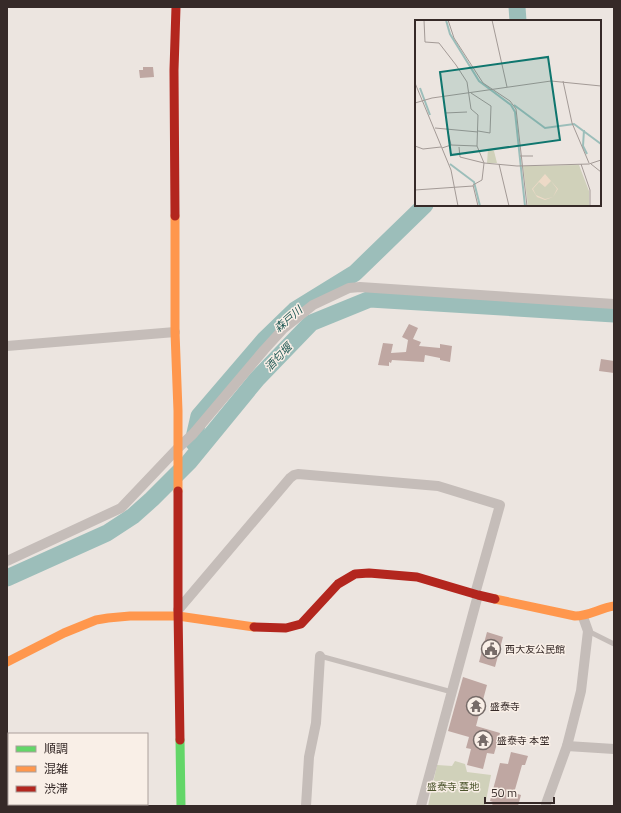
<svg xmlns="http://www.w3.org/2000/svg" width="621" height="813" viewBox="0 0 621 813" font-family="'Titillium Web','Noto Sans JP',sans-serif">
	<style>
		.green { fill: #d0d1ba }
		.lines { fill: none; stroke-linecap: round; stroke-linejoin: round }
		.river { stroke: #9cbeba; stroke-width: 17 }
		.building { fill: #bfa7a2 }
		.lane { stroke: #c5bdb9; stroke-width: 5 }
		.street { stroke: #c5bdb9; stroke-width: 10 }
		.fast { stroke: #63d668; stroke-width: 9 }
		.slow { stroke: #ff974d; stroke-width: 9 }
		.jam { stroke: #b3261e; stroke-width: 9 }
		.labels { text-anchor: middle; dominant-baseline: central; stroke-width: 3; stroke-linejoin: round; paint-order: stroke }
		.poi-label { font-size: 10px; fill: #362a28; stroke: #f9efe7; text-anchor: start }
		.park-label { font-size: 10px; fill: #4b542c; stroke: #f9efe7 }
		.water-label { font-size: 11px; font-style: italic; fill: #1e5753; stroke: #f9efe7 }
		.inset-river { fill: none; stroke: #9cbeba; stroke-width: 2 }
		.inset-road { fill: none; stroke: #a39a96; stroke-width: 1 }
		.view { fill: #0f766e; fill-opacity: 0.15; stroke: #0f766e; stroke-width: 2 }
		.inset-edge { fill: none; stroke: #362a28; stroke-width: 2 }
	</style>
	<rect width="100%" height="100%" fill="#ece5e0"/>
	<path class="green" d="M455 761 465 764 467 772 491 775 485 806H428L437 765 452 766Z"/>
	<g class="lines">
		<g class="river">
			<path d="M517 7 518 21"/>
			<path d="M193 442 199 416 265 339 295 310 355 273 425 205"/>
			<path d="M7 578 107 533 133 516 152 499 189 462 257 379 311 323 370 299 614 314"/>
		</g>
	</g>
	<g class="building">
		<path d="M143 67H153L154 77 140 78 139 70H143Z"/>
		<path d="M409 324 418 328 413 339 421 342 419 346 440 348V344L452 346 450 362 440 360V358L425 355 424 362 392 360 391 363 389 362V366L378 365 383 343 393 344 391 353 406 352 408 340 402 337Z"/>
		<path d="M601 359 614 361V373L599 371Z"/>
		<path d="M487 632 503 637 495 667 479 662Z"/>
		<path d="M463 677 487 685 476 726 500 733 494 754 487 753 483 769 467 765 471 749 466 748 469 737 448 731Z"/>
		<path d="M511 752 528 756 525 765H522L514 793 521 795 518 806H492L493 802 490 801 500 763 508 764Z"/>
	</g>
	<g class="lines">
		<g class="lane">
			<path d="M588 631 614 644"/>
			<path d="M320 656 452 692"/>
		</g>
		<g class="street">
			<path d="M7 346 175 332"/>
			<path d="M7 561 121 508 178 448 193 434 264 350 284 328 313 305 349 288 360 287 614 304"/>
			<path d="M178 610 290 478 294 475 298 474 438 486 500 505 475 594"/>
			<path d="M567 746 614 749"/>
			<path d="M306 806 309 757 316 723 320 656"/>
			<path d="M421 806 478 595"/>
			<path d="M546 806V804L567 746 581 691 588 631 583 617"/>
		</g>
		<path class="fast" d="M180 740 181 806"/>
		<g class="slow">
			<path d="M175 216V332L178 411V491"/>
			<path d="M495 599 575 616C589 616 600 608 614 606"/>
			<path d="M7 662 64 633 96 620 108 618 130 616H178L254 627"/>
		</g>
		<g class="jam">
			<path d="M175 216 174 70 176 7"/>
			<path d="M178 491V610L180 740"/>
			<path d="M254 627 286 628 301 624 338 584 355 574 369 573 417 577 478 595 495 599"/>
		</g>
	</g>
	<defs>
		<symbol id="civic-ring" viewBox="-11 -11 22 22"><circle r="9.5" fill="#f9efe7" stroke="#766b68" stroke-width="1.5"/><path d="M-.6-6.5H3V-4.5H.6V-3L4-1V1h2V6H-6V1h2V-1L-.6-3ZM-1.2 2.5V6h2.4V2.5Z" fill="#766b68"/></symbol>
		<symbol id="temple-ring" viewBox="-11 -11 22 22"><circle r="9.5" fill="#f9efe7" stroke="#766b68" stroke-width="1.5"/><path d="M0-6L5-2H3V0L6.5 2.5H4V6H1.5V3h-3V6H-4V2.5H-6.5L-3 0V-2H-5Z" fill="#766b68"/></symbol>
	</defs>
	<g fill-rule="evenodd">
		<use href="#civic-ring" x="480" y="638" width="22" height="22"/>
		<use href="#temple-ring" x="465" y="695" width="22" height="22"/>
		<use href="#temple-ring" x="472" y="729" width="22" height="22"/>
	</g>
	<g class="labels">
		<g class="poi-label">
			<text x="505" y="649">西大友公民館</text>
			<text x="490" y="706">盛泰寺</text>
			<text x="497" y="740">盛泰寺 本堂</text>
		</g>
		<g class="park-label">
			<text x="453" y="786">盛泰寺 墓地</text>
		</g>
		<g class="water-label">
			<text transform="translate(288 319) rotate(-41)">森戸川</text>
			<text transform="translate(278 357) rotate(-46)">酒匂堰</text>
		</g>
	</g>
	<g transform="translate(415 20)">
		<rect width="186" height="186" fill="#ece5e0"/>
		<path d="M73 129 79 131 82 143H72ZM164 145 174 171V186H113L108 146Z" fill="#d0d1ba"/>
		<path d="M130 154 143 169 138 177 130 180 122 177 117 169ZM136 161 142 169 138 177 130 179 121 175 118 169 124 162 130 167Z" fill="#eddac7" fill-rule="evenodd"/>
		<path class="inset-river" d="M31 0 35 14 64 61 96 85 100 92 110 186M5 68 15 95M99 85 130 108 159 104 186 124M169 110 168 126 172 134M35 144 59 162 65 186"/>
		<path class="inset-road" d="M9 0 10 22 24 23 41 45 52 62 56 89 63 95 62 126 69 143 67 160 58 165 63 186M33 0 39 18 68 63 95 81 101 89 112 186M77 0 92 67M148 61 157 103 174 143M0 63 36 150 43 186M56 73 76 86 75 113 63 111M0 83 17 78 136 61 186 66M30 93 52 92M20 108 63 112M32 108 36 125M0 126 8 129 26 127M44 127 45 137 69 143M27 128 36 125 62 126M105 136H118M69 143 102 146 174 144 186 140M84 144 94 186M166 144 175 170V186M176 144 186 152M0 170 58 166"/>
		<path class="view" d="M133 37 145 120 36 135 25 52Z"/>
		<rect width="186" height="186" class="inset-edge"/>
	</g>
	<rect width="621" height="813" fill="none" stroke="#362a28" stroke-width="16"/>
	<rect x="8" y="733" width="140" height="72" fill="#f9efe7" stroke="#aba09b"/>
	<rect x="16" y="746" width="20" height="6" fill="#63d668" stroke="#aba09b"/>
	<text x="44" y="753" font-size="12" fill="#362a28">順調</text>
	<rect x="16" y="766" width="20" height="6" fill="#ff974d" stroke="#aba09b"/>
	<text x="44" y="773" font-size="12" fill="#362a28">混雑</text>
	<rect x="16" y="786" width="20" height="6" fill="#b3261e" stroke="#aba09b"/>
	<text x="44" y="793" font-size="12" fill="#362a28">渋滞</text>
	<path d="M485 797v6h69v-6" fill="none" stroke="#362a28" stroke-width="2"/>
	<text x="491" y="797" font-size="12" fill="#362a28" stroke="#f9efe7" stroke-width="3" paint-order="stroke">50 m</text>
</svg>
